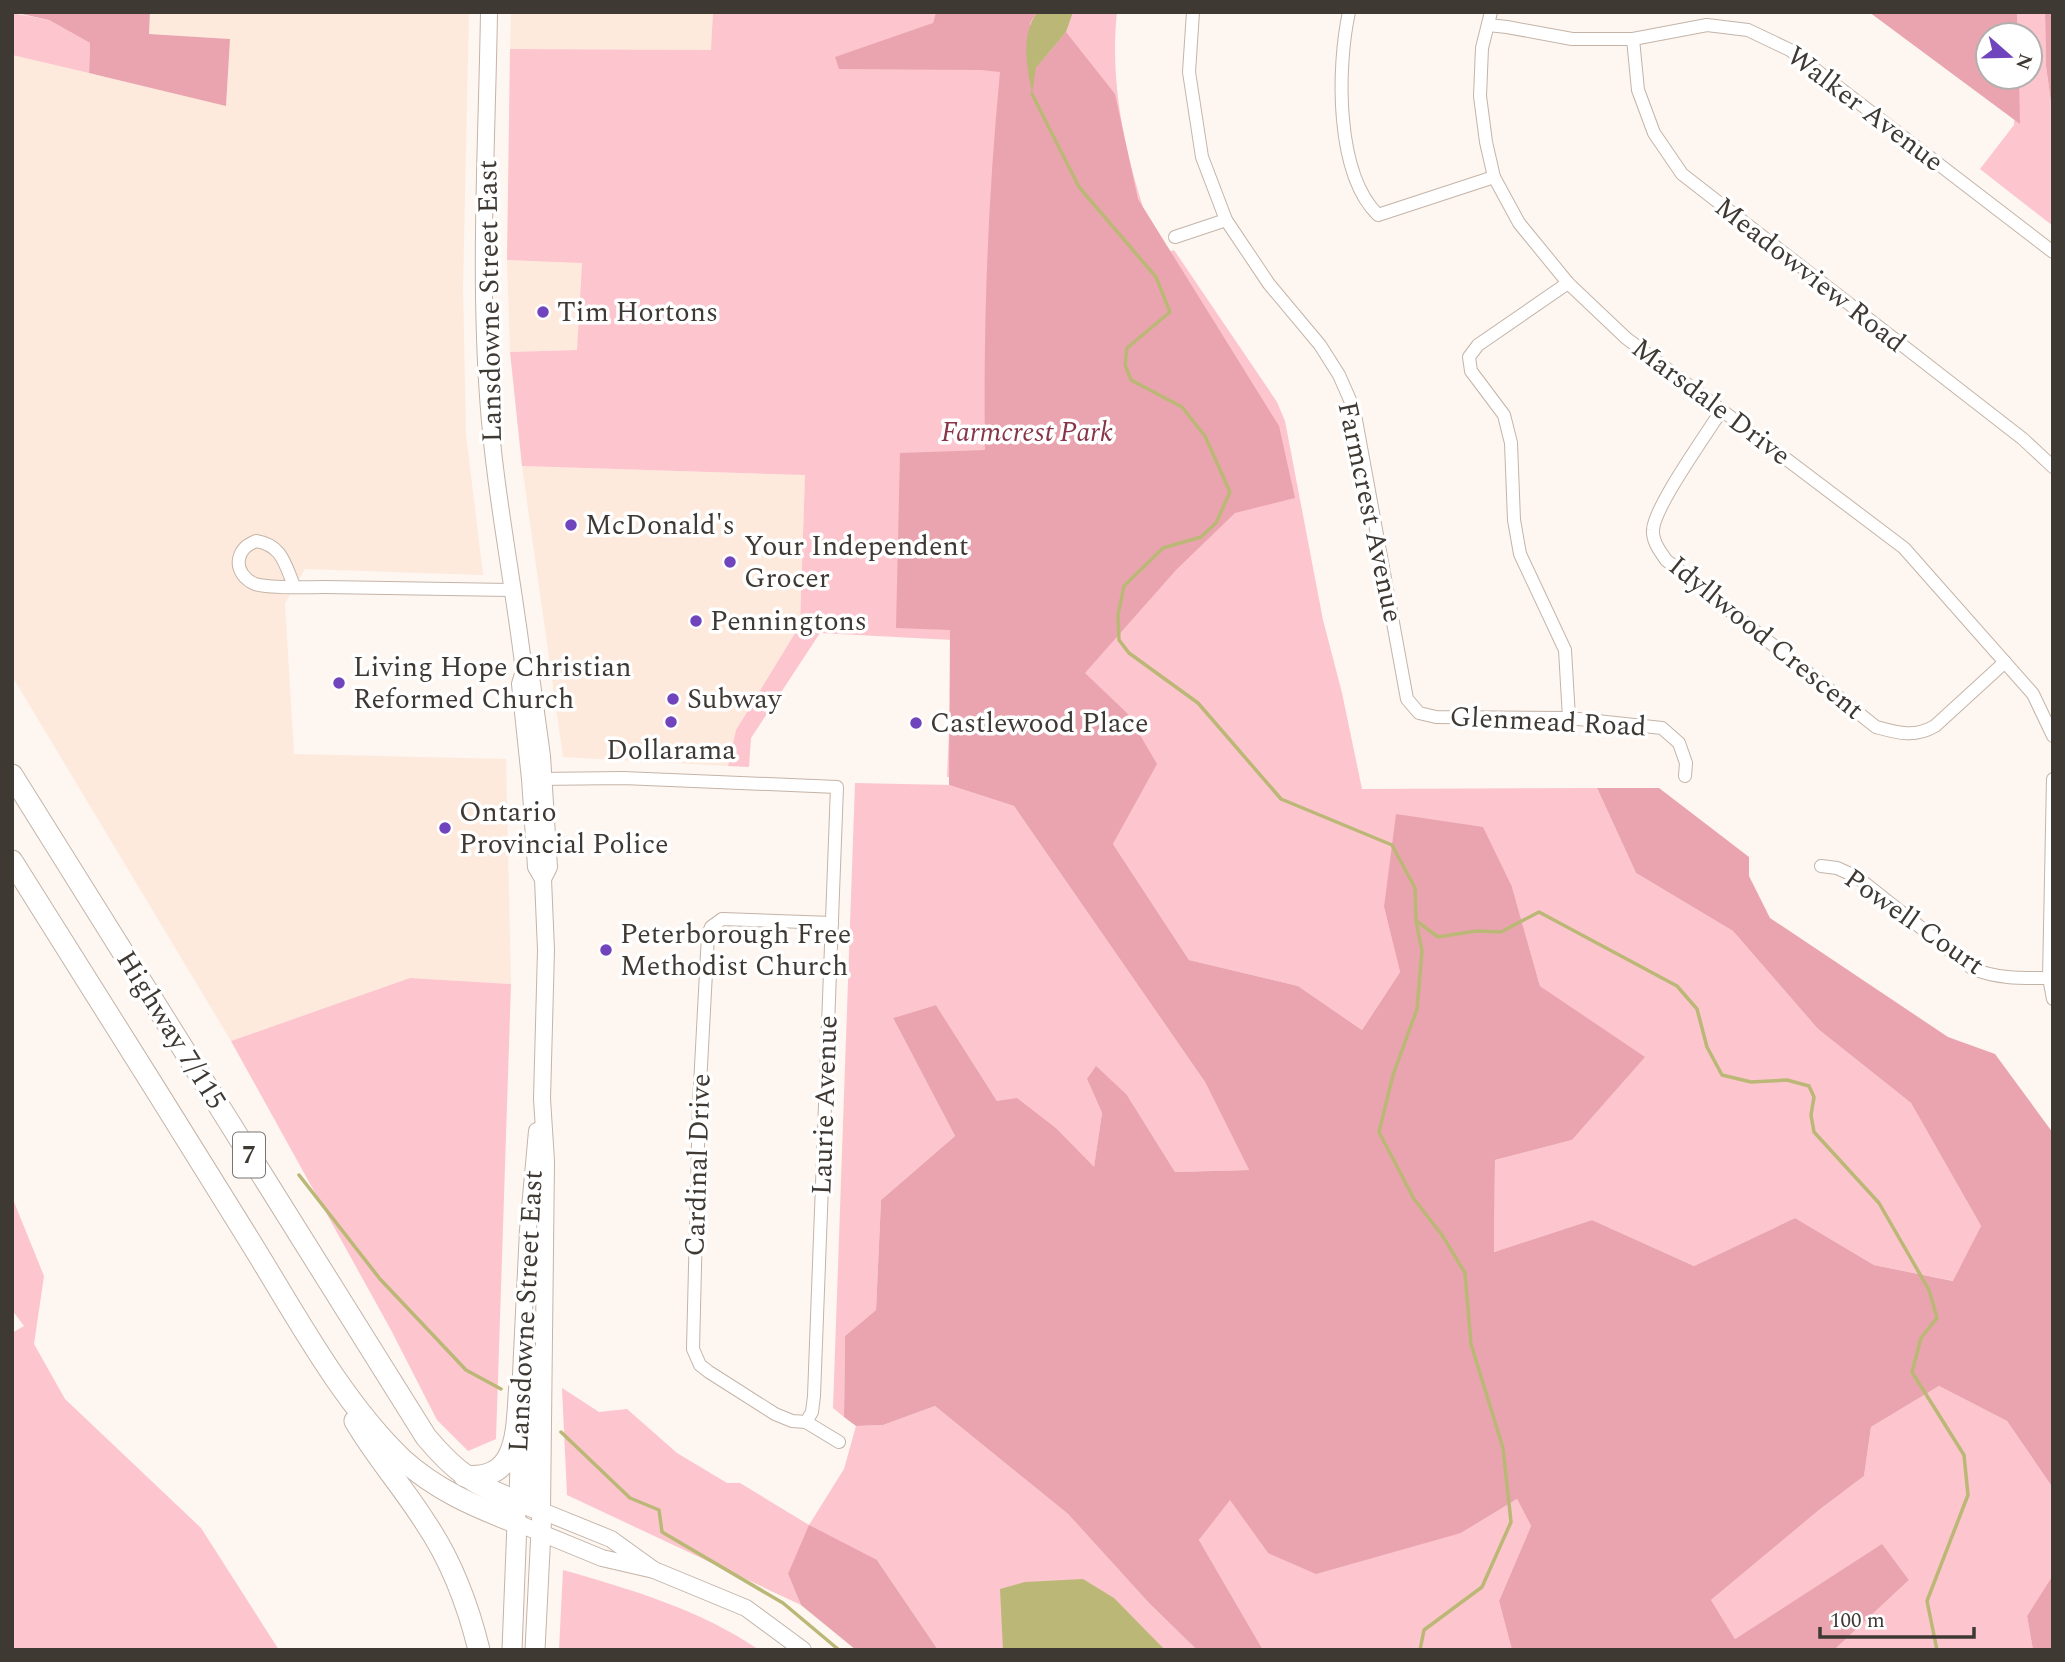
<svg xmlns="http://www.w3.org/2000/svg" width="2065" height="1662" viewBox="0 0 2065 1662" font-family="Spectral,serif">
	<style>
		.built { fill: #fdeadc }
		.green { fill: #fdc5cd }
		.forest { fill: #eaa4af }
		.water { fill: #bbb877 }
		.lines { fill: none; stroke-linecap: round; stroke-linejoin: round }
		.stream { stroke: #bbb877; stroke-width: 3.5 }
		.minor-casing { stroke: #c4b4a8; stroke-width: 14 }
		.secondary-casing { stroke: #c4b4a8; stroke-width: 18 }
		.trunk-casing { stroke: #c4b4a8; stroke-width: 21 }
		.motorway-casing { stroke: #c4b4a8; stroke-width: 23 }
		.minor { stroke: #fff; stroke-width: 12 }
		.secondary { stroke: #fff; stroke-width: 16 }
		.trunk { stroke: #fff; stroke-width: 19 }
		.motorway { stroke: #fff; stroke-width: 21 }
		.poi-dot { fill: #7044bc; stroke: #fff; stroke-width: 2.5 }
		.labels { text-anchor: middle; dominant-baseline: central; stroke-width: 7; stroke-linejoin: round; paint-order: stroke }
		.shield { fill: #fff; stroke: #797471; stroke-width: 2 }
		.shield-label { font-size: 26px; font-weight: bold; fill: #3f3934 }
		.street-label { font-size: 28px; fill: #3f3934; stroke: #fff }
		.poi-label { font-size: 28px; fill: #3f3934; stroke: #fff; text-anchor: start }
		.park-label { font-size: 28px; font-style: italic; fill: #883548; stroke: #fff }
	</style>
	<rect width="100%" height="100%" fill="#fdf6f1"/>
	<g class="built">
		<path d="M150 12H469L463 287 466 434 483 575 305 569 285 603 294 754 506 759 511 984 410 978 231 1041 12 676V55L226 105 229 39 149 34Z"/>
		<path d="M511 12H713L712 50 510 49Z"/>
		<path d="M507 260 582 262 577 350 510 352Z"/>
		<path d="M522 466 805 475 800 625 736 730 728 766 563 757Z"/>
	</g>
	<g class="green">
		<path d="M713 12H936L933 23 977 12H1117C1108 94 1131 179 1160 255L1174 250 1277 402 1285 421 1323 620 1342 693 1362 789 1597 788 1636 873 1733 931 1818 1029 1911 1103 1981 1226 1954 1281 1874 1265 1795 1218 1694 1266 1592 1220 1494 1252 1495 1160 1572 1140 1644 1057 1540 986 1512 887 1384 907 1400 972 1362 1030 1298 986 1189 960 1113 844 1146 783 947 777 953 640 820 633 751 738 749 767 728 766 736 730 800 625 805 475 522 466 510 352 577 350 582 263 507 260 510 49 711 50Z"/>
		<path d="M2017 12H2045L2046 66 2053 117V226L1980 169 2014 125 2017 77H2030V35H2018Z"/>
		<path d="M12 13 49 20 90 43 89 73 12 55Z"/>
		<path d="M855 783 949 785 1014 806 1205 1082 1249 1170 1175 1172 1127 1095 1087 1079 1102 1113 1094 1168 1057 1129 997 1101 936 1005 893 1018 955 1136 881 1200 876 1310 845 1336 844 1417 833 1408Z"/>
		<path d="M410 978 511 984 496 1439 468 1451 437 1420 391 1330 231 1041Z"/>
		<path d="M12 1197 44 1276 34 1344 65 1399 201 1528 279 1650H12V1333L24 1326 12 1310Z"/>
		<path d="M1939 1386 2007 1421 2053 1488V1575L2027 1616 2033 1650H1834L1909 1580 1882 1545 1735 1639 1711 1600 1819 1510 1864 1476 1871 1427Z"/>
		<path d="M562 1388 599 1412 627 1409 677 1453 727 1483H740L809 1525 844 1469 856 1426 883 1425 935 1406 1068 1514 1149 1603 1197 1650H938L877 1560 788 1574 801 1605 567 1495Z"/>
		<path d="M1230 1499 1268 1553 1461 1533 1517 1499 1531 1526 1499 1601 1512 1650H1263L1199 1540Z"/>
		<path d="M563 1570C630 1589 701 1610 759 1650H559Z"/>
	</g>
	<g class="forest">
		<path d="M12 12H150L149 34 230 39 226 106 89 73 90 43 49 20Z"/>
		<path d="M936 12H1037L1030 23 1031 91 1036 68 1066 32 1115 94 1138 199 1279 426 1295 498 1235 513 1176 570 1085 673 1127 713 1157 764 1113 844 1189 960 1298 986 1362 1030 1400 972 1384 907 1396 814 1483 827 1512 887 1540 986 1645 1057 1572 1140 1495 1160 1494 1252 1592 1220 1694 1266 1795 1218 1874 1265 1953 1281 1981 1226 1911 1103 1818 1029 1733 931 1636 873 1597 788H1659L1749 857V876L1770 918 1948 1037 1995 1054 2053 1133V1488L2007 1421 1939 1386 1871 1427 1864 1476 1819 1510 1711 1600 1735 1639 1882 1544 1909 1580 1834 1650H1512L1499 1601 1531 1526 1517 1499 1461 1533 1316 1574 1268 1553 1230 1500 1199 1540 1263 1650H1197L1149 1603 1068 1514 935 1406 883 1425 856 1426 844 1417 845 1336 876 1310 881 1200 955 1136 893 1018 936 1005 997 1101 1017 1098 1057 1129 1094 1167 1102 1113 1087 1079 1096 1066 1127 1095 1175 1172 1249 1170 1205 1082 1014 806 949 785 950 630 896 628 900 453 985 450C983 323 988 198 1000 72L981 70 839 69 835 57 933 23Z"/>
		<path d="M1869 12H2017L2018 35H1988V77H2019L2020 124Z"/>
		<path d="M2045 12H2053V117L2046 66Z"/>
		<path d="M809 1525 877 1560 938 1650H856L801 1605 788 1574Z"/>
		<path d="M2053 1575V1650H2033L2027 1616Z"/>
	</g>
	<g class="water">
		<path d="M1037 12H1073L1066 32 1036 68 1032 94C1027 65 1020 38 1037 12Z"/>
		<path d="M1083 1579 1114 1598 1165 1650H1003L1000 1589 1025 1582Z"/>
	</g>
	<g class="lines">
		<g class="stream">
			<path d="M1032 94 1079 187 1156 277 1170 312 1127 348 1125 365 1131 380 1182 407 1205 436 1230 492 1216 523 1201 537 1163 548 1124 586 1118 615 1119 640 1129 653 1198 703 1281 799 1392 845 1415 888 1416 921 1422 951 1417 1009 1393 1075 1379 1132 1414 1199 1442 1235 1465 1273 1471 1344 1503 1448 1511 1522 1482 1587 1424 1630 1420 1650"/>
			<path d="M1418 922 1438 937 1476 931 1501 932 1539 912 1677 986 1697 1009 1707 1047 1722 1075 1751 1082 1787 1080 1809 1086 1814 1097 1811 1115 1814 1132 1879 1203 1929 1290 1937 1318 1921 1338 1912 1372 1964 1455 1968 1495 1927 1601 1937 1650"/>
			<path d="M299 1175 380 1279 466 1370 501 1389"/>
			<path d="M561 1432 630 1498 659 1510 662 1532 783 1603 839 1650"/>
		</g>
		<defs>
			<g id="minor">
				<path d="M1193 12 1189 72 1202 157 1226 220 1269 284 1320 345 1339 375 1354 409 1407 699 1419 713 1436 717 1569 718 1662 728 1679 743 1686 763 1685 776"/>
				<path d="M1349 12C1337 67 1335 173 1378 215L1494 177"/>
				<path d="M1491 12 1482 48 1480 96 1486 142 1494 177 1519 223 1568 283 1626 338 1904 548 2033 694 2053 736"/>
				<path d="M1488 25 1507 27 1572 39H1633L1707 25 1748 30 1790 50 2053 252"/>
				<path d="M1633 39 1638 90 1654 133 1682 174 2023 439 2053 467"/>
				<path d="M1175 237 1226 220"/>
				<path d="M1568 283 1478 345 1469 357 1471 371 1504 415 1511 443 1514 520 1520 554 1565 650 1569 718"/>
				<path d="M1721 411C1706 435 1654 507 1653 530 1652 541 1660 551 1666 560L1876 727C1898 733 1914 738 1935 726L2005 662"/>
				<path d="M294 586C285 564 282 545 256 541 247 545 241 549 239 559 237 570 245 580 255 584 271 589 307 587 325 587 388 588 451 589 514 590"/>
				<path d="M537 779 623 778 837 787 814 1396 812 1412 806 1422"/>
				<path d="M2053 779 2049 978 2053 999"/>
				<path d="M1821 866 1837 868 1857 877 1973 969C1999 979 2022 978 2049 978"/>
				<path d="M832 923 722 919 711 927 708 935 699 1104 693 1349 700 1365 709 1372 775 1414 792 1421 806 1422 839 1442"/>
			</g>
			<g id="secondary">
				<path d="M489 12C487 140 479 269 488 396 494 488 513 579 524 671L520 684 530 779 536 867 543 879"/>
				<path d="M524 671 532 683 542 756 549 867 543 879 546 950 542 1099 546 1161 542 1511 611 1539 654 1570"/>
				<path d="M532 1355 533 1507"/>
				<path d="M520 1395 528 1230 537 1131"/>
				<path d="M519 1439 517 1523 602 1558 654 1570 746 1608 803 1650"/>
			</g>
			<g id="trunk">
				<path d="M518 1502 542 1511 535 1650"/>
				<path d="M512 1650 517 1523"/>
			</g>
			<g id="motorway">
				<path d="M12 775 426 1437C456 1473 475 1485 518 1502"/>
				<path d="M12 861C91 986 170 1112 248 1238 293 1310 340 1400 402 1459 436 1490 474 1506 517 1523"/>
				<path d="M355 1421C376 1457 403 1487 425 1522 451 1560 468 1605 479 1650"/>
				<path d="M464 1476C522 1482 516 1425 520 1384"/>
			</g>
		</defs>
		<use href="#minor" class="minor-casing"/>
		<use href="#secondary" class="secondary-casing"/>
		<use href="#trunk" class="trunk-casing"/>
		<use href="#motorway" class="motorway-casing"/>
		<use href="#minor" class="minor"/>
		<use href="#secondary" class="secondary"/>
		<use href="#trunk" class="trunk"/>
		<use href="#motorway" class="motorway"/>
	</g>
	<g class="poi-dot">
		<circle cx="543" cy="312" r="7"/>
		<circle cx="571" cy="525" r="7"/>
		<circle cx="730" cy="562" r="7"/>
		<circle cx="696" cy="621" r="7"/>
		<circle cx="339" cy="683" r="7"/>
		<circle cx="673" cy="699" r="7"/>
		<circle cx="671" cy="722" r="7"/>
		<circle cx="916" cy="723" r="7"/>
		<circle cx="445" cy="828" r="7"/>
		<circle cx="606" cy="950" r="7"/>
	</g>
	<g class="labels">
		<rect class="shield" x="233" y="1132.5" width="32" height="45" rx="5"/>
		<g class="shield-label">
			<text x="249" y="1155">7</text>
		</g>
		<g class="street-label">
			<text transform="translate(1865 109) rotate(37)">Walker Avenue</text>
			<text transform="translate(1810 275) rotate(38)">Meadowview Road</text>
			<text transform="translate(490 301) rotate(-91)">Lansdowne Street East</text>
			<text transform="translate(1711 402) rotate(37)">Marsdale Drive</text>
			<text transform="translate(1370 512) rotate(78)">Farmcrest Avenue</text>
			<text transform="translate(1766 638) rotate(39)">Idyllwood Crescent</text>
			<text transform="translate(1548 722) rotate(3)">Glenmead Road</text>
			<text transform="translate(1914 922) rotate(35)">Powell Court</text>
			<text transform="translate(171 1030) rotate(58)">Highway 7/115</text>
			<text transform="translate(825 1105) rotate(-88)">Laurie Avenue</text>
			<text transform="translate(698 1165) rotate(-88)">Cardinal Drive</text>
			<text transform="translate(526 1311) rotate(-87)">Lansdowne Street East</text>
		</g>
		<g class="poi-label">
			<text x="557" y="312">Tim Hortons</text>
			<text x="585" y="525">McDonald's</text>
			<text x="744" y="546">Your Independent<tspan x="744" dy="32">Grocer</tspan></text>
			<text x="710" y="621">Penningtons</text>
			<text x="353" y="667">Living Hope Christian<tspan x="353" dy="32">Reformed Church</tspan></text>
			<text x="687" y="699">Subway</text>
			<text x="930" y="723">Castlewood Place</text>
			<text x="671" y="750" text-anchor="middle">Dollarama</text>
			<text x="459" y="812">Ontario<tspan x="459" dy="32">Provincial Police</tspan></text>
			<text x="620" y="934">Peterborough Free<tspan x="620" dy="32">Methodist Church</tspan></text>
		</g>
		<g class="park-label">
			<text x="1027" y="432">Farmcrest Park</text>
		</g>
	</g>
	<rect width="2065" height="1662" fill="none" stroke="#3f3934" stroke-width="28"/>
	<g transform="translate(2009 56) rotate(110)"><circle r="33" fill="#ffffff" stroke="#b2b0ae" stroke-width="2"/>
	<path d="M0-5L12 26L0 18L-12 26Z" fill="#7044bc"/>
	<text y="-10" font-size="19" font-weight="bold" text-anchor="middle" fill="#3f3934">N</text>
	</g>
	<path d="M1820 1627v10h154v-10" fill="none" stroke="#3f3934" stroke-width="3.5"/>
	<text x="1830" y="1627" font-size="21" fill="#3f3934" stroke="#ffffff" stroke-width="5" paint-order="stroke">100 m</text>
</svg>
